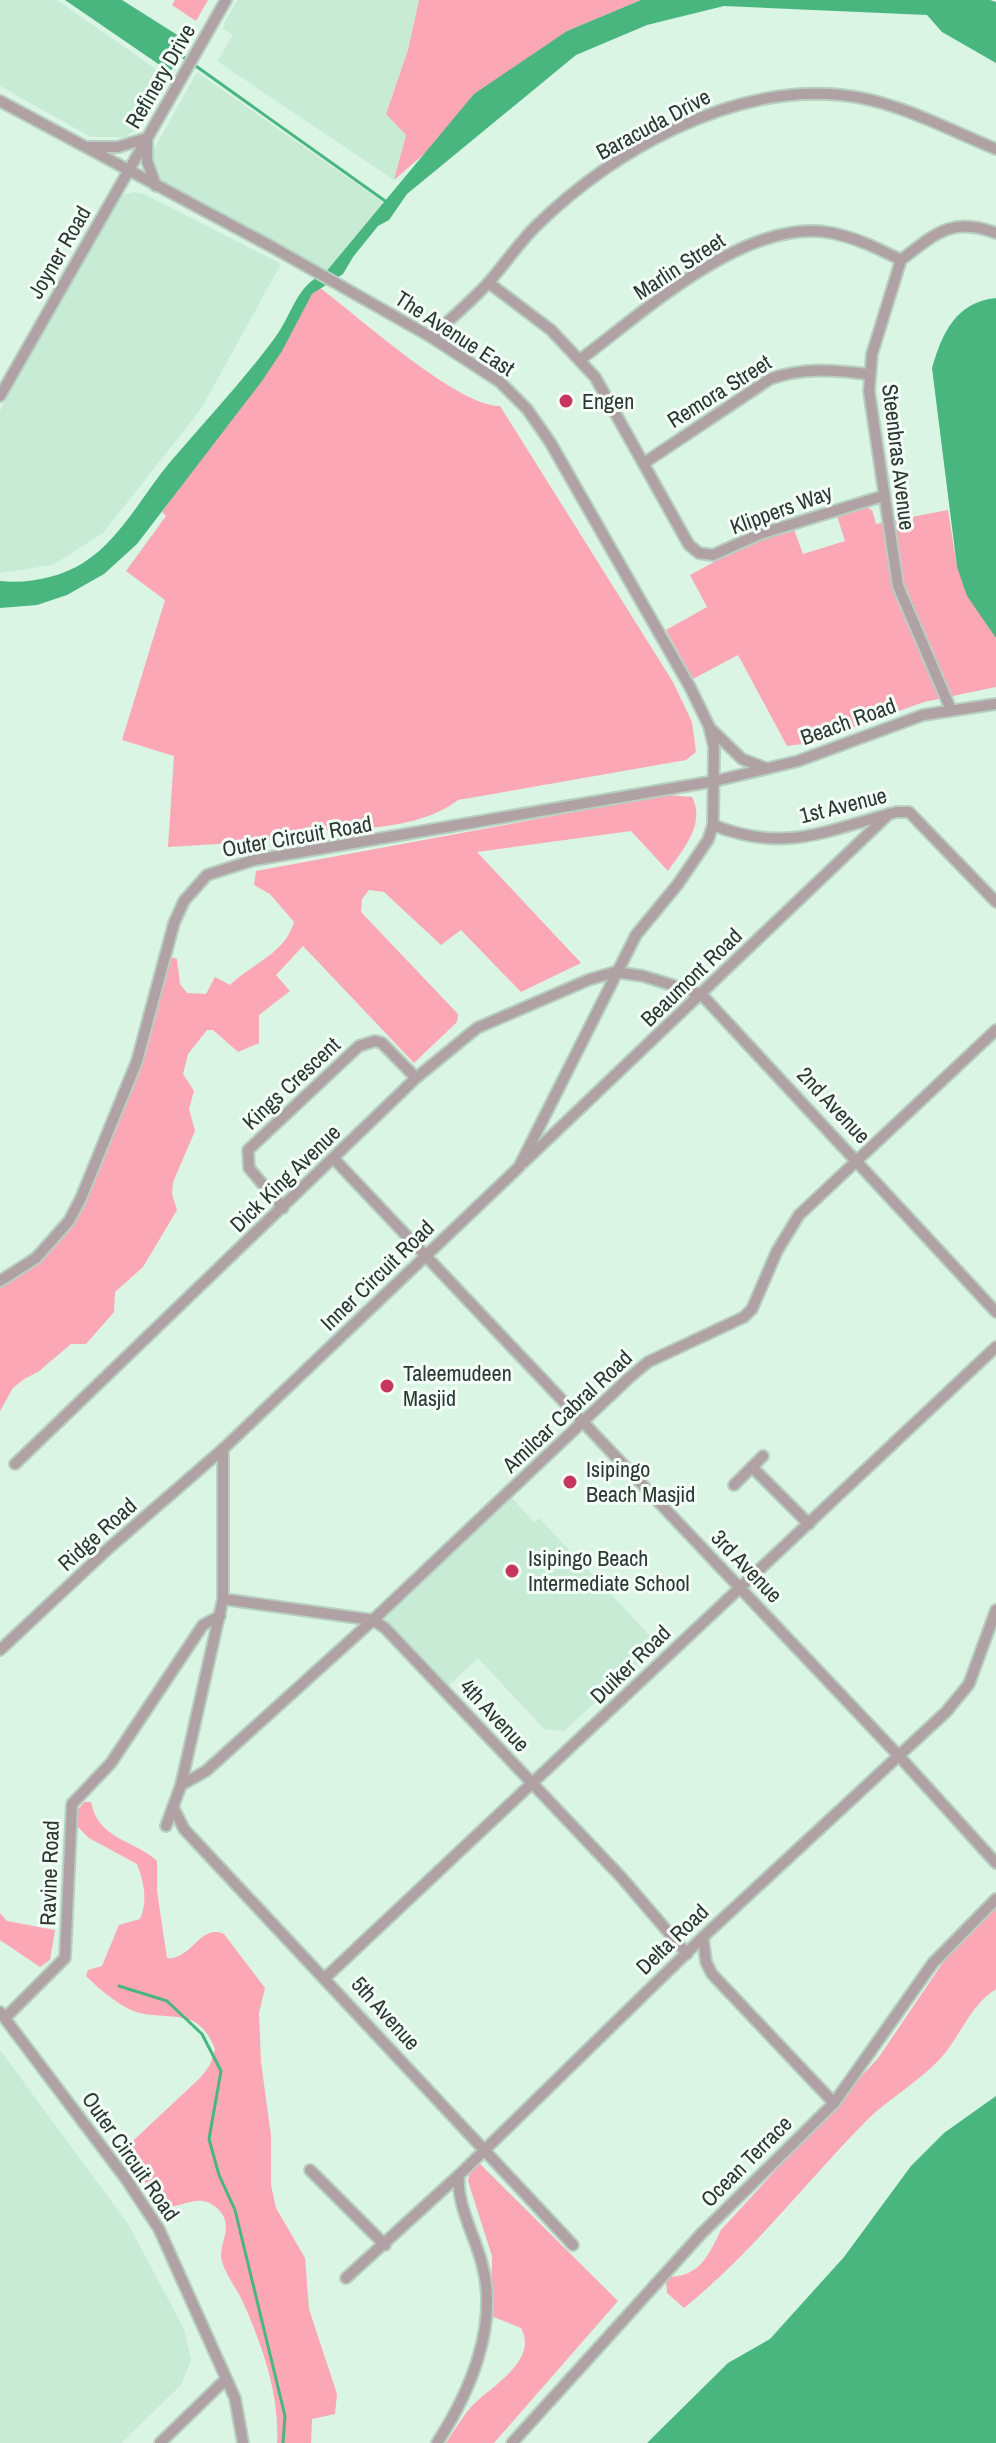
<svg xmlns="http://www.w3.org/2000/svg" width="996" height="2443" viewBox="0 0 996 2443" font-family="'Archivo Narrow',sans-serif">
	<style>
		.built { fill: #c8ebd6 }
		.green { fill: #fca7b6 }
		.water { fill: #49b67f }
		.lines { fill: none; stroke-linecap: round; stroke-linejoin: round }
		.stream { stroke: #49b67f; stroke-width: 3 }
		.street-casing { stroke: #b7cfc0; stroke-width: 14 }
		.street { stroke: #b0a2a4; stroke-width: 10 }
		.poi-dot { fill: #c63760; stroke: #f3fef7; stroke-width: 3 }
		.labels { text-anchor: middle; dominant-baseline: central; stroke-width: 6; stroke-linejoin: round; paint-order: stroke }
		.street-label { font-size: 22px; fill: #2d3731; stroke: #f3fef7 }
		.poi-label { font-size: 22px; fill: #2d3731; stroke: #f3fef7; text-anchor: start }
	</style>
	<rect width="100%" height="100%" fill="#daf5e4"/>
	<g class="built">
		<path d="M0 0H57L169 78 137 129 125 137H91L0 86Z"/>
		<path d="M238 0H419L408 50 386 113 406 135 394 180 217 61 233 35 223 29 224 23Z"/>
		<path d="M197 72 384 203 325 273 162 180 153 170 154 149Z"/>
		<path d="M134 192 144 194 281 264 201 409 103 533 53 565 0 573V411L114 203 119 196Z"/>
		<path d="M512 1498 534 1522 539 1518 658 1644 564 1731 544 1729 478 1658 446 1688 382 1620Z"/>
		<path d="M0 2050 128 2224 184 2329 191 2360 181 2385 121 2443H0Z"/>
	</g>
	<g class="green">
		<path d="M175 0H208L196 21 172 5Z"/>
		<path d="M419 0H641L567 31 394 180 406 135 386 114 408 50Z"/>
		<path d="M320 288C358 316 458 407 500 406L673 682 692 722 696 752 686 760 458 800C415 834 329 830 275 832L271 841 168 847 174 756 122 740 165 600 126 571 166 516 162 512 312 294Z"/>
		<path d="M864 506 872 510 876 524 948 510 957 567 996 638V687L924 702 810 743 787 746 738 655 693 679 666 630 707 607 690 575 744 546 793 527 803 554 845 541 836 513Z"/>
		<path d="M666 795 692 797C706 823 683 850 668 871L631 831 477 852 581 963 521 992 461 930 441 945 384 892 369 890 362 899 361 912 458 1014 457 1022 414 1063 303 946 276 975 290 991 259 1015V1043L238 1052 213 1030H207L188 1054 183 1074 194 1091 189 1109 195 1131 173 1182 172 1194 177 1210 143 1267 115 1292 114 1312 86 1344H71L38 1372 24 1379 13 1388 0 1411V1288C106 1220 136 1070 170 957L177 959 180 984 187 993 206 994 215 977 230 985C251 964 285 954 294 922L270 894 254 885 256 871Z"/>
		<path d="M84 1802H91C98 1840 135 1840 157 1861V1891L167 1958C191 1961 200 1923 224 1934L265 1988 259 2013 261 2062 271 2136V2185L276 2208 305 2258 309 2309 337 2394 335 2414 312 2419 311 2443H277C280 2395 262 2344 242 2300 236 2288 226 2275 222 2262 217 2243 236 2227 218 2209 201 2192 186 2206 167 2207L120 2153 200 2078 210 2065 215 2049C197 2002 165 2024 131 2010 116 2003 98 1988 86 1976L88 1970 102 1966 119 1925 140 1919C148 1901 144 1882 137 1864L89 1838 76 1825 75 1814Z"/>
		<path d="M996 1907V1989C969 2006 960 2038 939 2060 918 2082 890 2098 868 2119 806 2182 752 2253 684 2308L667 2293 666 2282 670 2277C701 2275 708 2256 721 2230L879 2057 950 1952Z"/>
		<path d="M0 1913 7 1921 55 1930 50 1960 40 1967 0 1940Z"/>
		<path d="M477 2161 618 2301 494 2443H446C454 2431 462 2417 472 2406 491 2386 539 2361 521 2328L491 2316 492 2256 468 2181 470 2170Z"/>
	</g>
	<g class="water">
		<path d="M65 0H122L190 43 170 72Z"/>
		<path d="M641 0H990L996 2V63L942 32 927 15 724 6 647 25 576 55 407 194 389 220 378 226 353 257 343 274 312 294 282 351 262 381 137 544 104 574 67 595 37 605 0 608V581C28 584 58 578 83 563 121 539 143 494 171 461 206 420 242 382 274 339 293 314 295 286 325 273L474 94 567 31Z"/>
		<path d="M996 298V638L967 596 957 567 932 368C942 333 956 302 996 298Z"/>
		<path d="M996 2096V2443H647L728 2363 770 2339 844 2257 911 2166 944 2133Z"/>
	</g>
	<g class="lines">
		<g class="stream">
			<path d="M179 54 388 203"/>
			<path d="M119 1986 167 2001 202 2034 221 2071 209 2139 219 2175 235 2210 285 2416 283 2443"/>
		</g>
		<defs>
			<g id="street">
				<path d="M0 101 274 248 431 337 500 382 527 409 550 442 690 687 709 726 714 747 713 825 708 840 678 884 636 935 519 1167 223 1449 109 1548 0 1650"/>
				<path d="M89 147H118L147 138V161L156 186"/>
				<path d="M489 283 551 330 595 377 689 545 699 553 713 555 760 534 883 496"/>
				<path d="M431 337C450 319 471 302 489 282 505 264 518 244 536 226 613 151 730 84 841 95 895 100 947 129 996 149"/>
				<path d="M581 359C645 311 747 216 832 233 857 238 879 249 901 260"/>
				<path d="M0 396 226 0"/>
				<path d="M644 463 770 379C803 367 833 370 868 374"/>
				<path d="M951 710 898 586 869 391 872 354 901 260C935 234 952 216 996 233"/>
				<path d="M710 728 742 759 763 767"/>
				<path d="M713 825C786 854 826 830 897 812H909L996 902"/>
				<path d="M335 1160 898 1755 996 1863"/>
				<path d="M523 1163 889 814"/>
				<path d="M283 1208 249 1168 248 1150 359 1046 375 1041 382 1043 416 1078"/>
				<path d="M0 1281 36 1258 69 1221 81 1198 137 1061 174 923 184 901 207 875 254 860 715 781 798 761 923 715 996 704"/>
				<path d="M15 1464 416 1078 477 1028 588 980 615 972 643 976 701 994 996 1312"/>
				<path d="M752 1467 809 1524"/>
				<path d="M734 1485 763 1456"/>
				<path d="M223 1599 373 1620 385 1628 622 1878 687 1954"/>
				<path d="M181 1785 206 1771 373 1620 629 1378 648 1362 744 1317 752 1309 777 1251 799 1215 996 1030"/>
				<path d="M173 1807 184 1829 573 2245"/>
				<path d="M166 1826 181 1785 223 1599V1449"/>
				<path d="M703 1937 706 1962 712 1974 834 2103"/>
				<path d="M326 1977 996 1347"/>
				<path d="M0 2012 126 2179 159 2229 235 2398 243 2443"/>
				<path d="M6 2017 65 1958 72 1804 111 1763 203 1625 220 1616"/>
				<path d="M310 2170 385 2245"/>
				<path d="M346 2278 459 2175 703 1937 946 1712 969 1684 996 1610"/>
				<path d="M160 2443 225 2380"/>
				<path d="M437 2443C470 2392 499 2325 482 2264 475 2236 456 2204 459 2175"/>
				<path d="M512 2443 702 2233 834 2103 933 1963 996 1899"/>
			</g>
		</defs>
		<use href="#street" class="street-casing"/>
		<use href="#street" class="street"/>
	</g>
	<g class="poi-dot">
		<circle cx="566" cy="401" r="8"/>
		<circle cx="387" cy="1386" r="8"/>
		<circle cx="570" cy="1482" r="8"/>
		<circle cx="512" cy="1571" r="8"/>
	</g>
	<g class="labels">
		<g class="street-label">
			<text transform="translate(160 76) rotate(-60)">Refinery Drive</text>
			<text transform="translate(653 124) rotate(-28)">Baracuda Drive</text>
			<text transform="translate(59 252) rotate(-60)">Joyner Road</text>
			<text transform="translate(679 266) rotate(-33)">Marlin Street</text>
			<text transform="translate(455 333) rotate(33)">The Avenue East</text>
			<text transform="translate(719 391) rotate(-32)">Remora Street</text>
			<text transform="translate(899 457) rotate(83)">Steenbras Avenue</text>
			<text transform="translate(781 509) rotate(-20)">Klippers Way</text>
			<text transform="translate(848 721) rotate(-20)">Beach Road</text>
			<text transform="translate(843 805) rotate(-14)">1st Avenue</text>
			<text transform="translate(297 836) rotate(-10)">Outer Circuit Road</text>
			<text transform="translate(691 977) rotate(-44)">Beaumont Road</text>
			<text transform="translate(291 1083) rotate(-43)">Kings Crescent</text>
			<text transform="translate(834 1105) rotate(47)">2nd Avenue</text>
			<text transform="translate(285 1178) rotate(-44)">Dick King Avenue</text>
			<text transform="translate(377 1275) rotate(-44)">Inner Circuit Road</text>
			<text transform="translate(567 1411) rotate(-43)">Amilcar Cabral Road</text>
			<text transform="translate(97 1534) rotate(-42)">Ridge Road</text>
			<text transform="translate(747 1566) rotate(46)">3rd Avenue</text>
			<text transform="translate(630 1664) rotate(-44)">Duiker Road</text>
			<text transform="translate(495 1715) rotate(47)">4th Avenue</text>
			<text transform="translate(49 1873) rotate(-88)">Ravine Road</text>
			<text transform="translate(672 1939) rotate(-44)">Delta Road</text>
			<text transform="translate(386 2013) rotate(48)">5th Avenue</text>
			<text transform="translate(131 2156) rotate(55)">Outer Circuit Road</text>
			<text transform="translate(746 2161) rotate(-45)">Ocean Terrace</text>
		</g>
		<g class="poi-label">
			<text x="582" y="401">Engen</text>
			<text x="403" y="1373">Taleemudeen<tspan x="403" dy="25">Masjid</tspan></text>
			<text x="586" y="1469">Isipingo<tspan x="586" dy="25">Beach Masjid</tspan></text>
			<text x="528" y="1558">Isipingo Beach<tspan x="528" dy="25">Intermediate School</tspan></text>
		</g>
	</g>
</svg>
